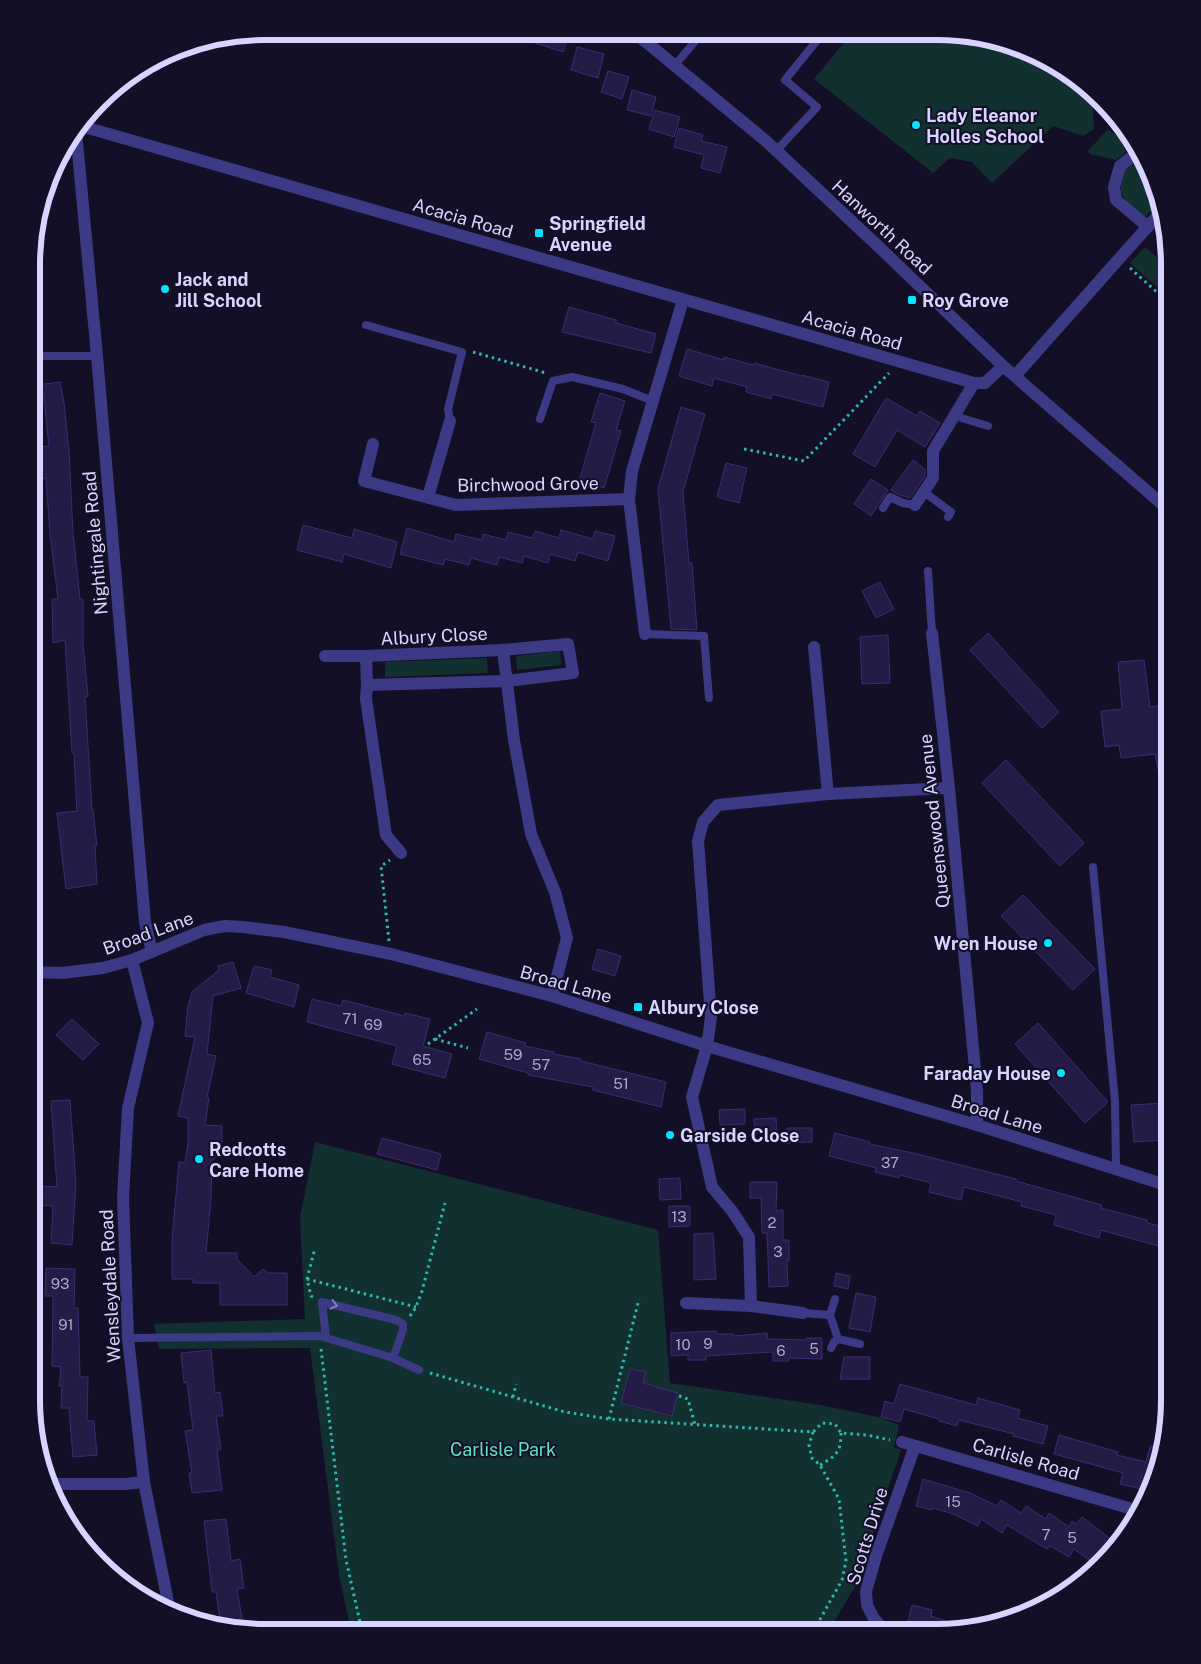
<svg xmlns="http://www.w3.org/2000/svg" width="1201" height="1664" viewBox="0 0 1201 1664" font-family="'Public Sans',sans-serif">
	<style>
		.green { fill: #12302f }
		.building { fill: #241b47; stroke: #3b2d73 }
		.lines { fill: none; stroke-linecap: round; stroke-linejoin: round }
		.path { stroke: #2fb8b0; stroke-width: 3; stroke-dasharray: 2.5 4; stroke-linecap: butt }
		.service { stroke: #3d3a85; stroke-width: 8 }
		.minor { stroke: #3d3a85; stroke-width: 12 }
		.tertiary { stroke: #3d3a85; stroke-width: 12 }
		.oneway { stroke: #837fbc }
		.poi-dot { fill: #00e5ff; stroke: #130f26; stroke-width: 2 }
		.labels { text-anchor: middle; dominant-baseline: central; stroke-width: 4; stroke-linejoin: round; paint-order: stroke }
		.number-label { font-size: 15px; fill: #aca6d1 }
		.poi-label { font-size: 18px; font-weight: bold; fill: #d9d4ff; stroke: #130f26; text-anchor: start }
		.street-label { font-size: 18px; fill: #d9d4ff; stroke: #130f26 }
		.park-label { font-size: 18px; fill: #5fe0c0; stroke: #130f26 }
		.rim { fill: none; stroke: #d9d4ff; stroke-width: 6 }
	</style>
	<rect width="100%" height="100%" fill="#130f26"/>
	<g class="green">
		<path d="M852 33H967L1026 49 1078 79 1095 99 1093 108 1094 129 1083 136 1053 126 992 183 972 162 950 158 933 173 814 79Z"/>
		<path d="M1108 129 1120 139 1126 152 1116 160 1090 154 1088 151Z"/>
		<path d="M1137 162H1146L1156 205 1144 218C1124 198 1115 198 1125 168Z"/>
		<path d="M1145 247 1170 269V299L1130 263Z"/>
		<path d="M560 651 561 665 517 670 516 656Z"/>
		<path d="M487 658 488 673 385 677V662Z"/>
		<path d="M315 1142 658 1230 670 1383 821 1405 878 1417 899 1425 894 1447 901 1450 855 1587 828 1632 351 1631 339 1575 310 1348 159 1349 154 1324 305 1319 300 1217Z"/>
	</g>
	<g class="building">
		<path d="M512 32H570L563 52 511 35Z"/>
		<path d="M577 47 604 54 598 78 571 70Z"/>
		<path d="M608 71 629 77 622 99 601 92Z"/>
		<path d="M632 90 656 97 651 116 627 110Z"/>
		<path d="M655 110 680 117 674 137 649 129Z"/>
		<path d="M679 128 703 135 701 141 727 147 720 173 701 168 704 155 674 147Z"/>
		<path d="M569 307 616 320V323L656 334 651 353 562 332Z"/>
		<path d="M687 349 724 360V357L753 365 754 363 802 376V375L829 382 823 407 772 394 771 399 746 392 747 387 714 378 712 386 679 376Z"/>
		<path d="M60 382 64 403 69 451 73 532 80 599H83V644L88 696 85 697 92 809H93L97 846H95L97 884 66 889 57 813 77 811 74 753H72L65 640 53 643 52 599H58L50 534 46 478 42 479 40 447 49 446 44 397 39 398 37 385Z"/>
		<path d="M600 393 625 401 616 430 621 431 604 488 579 481 596 423 591 422Z"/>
		<path d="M886 398 917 416 920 411 940 423 925 447 897 430 875 467 853 454Z"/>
		<path d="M681 407 705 414 683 492 689 563H692L697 630 671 629 658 489Z"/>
		<path d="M913 460 925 469V476L910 498 897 494 891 490Z"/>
		<path d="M726 463 747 468 739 503 717 497Z"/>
		<path d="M871 479 888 490 871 516 854 504Z"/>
		<path d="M303 525 352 538 354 529 397 542 391 568 344 554 342 562 297 550Z"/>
		<path d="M407 528 454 542 456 534 482 540 483 534 506 540 508 532 532 538 535 531 559 538 561 530 593 539 595 531 615 536 608 561 578 552 575 561 550 554 548 563 524 556 522 563 499 557 497 565 471 558 469 565 445 559 443 565 400 554Z"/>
		<path d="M880 582 894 609 876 618 862 591Z"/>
		<path d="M988 633 1059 712 1042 728 970 650Z"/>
		<path d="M888 635 890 683 862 684 860 637Z"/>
		<path d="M1144 660 1150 707 1168 705 1170 794H1163L1155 754 1121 758 1119 745 1105 747 1101 711 1122 709 1118 662Z"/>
		<path d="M1006 760 1084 843 1060 866 982 783Z"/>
		<path d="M1023 895 1095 969 1073 990 1001 916Z"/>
		<path d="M598 949 621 956 615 976 592 969Z"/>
		<path d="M233 962 241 988 213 996 207 1054 216 1056 207 1097 209 1098 205 1125 222 1126V1149L221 1154 212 1160 211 1200 206 1253H237V1259L254 1277 263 1269 269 1273H287V1305H220V1283H193V1279H172V1239L179 1162 185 1163 188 1142V1118L178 1116 195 1037 185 1036 188 1006 192 992 219 970 218 966Z"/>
		<path d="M254 966 272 970 270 977 299 985 294 1007 246 993Z"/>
		<path d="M312 999 341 1006 343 1000 405 1016V1013L430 1019 423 1046 452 1054 445 1078 392 1064 397 1046 307 1022Z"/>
		<path d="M72 1019 99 1044 83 1060 56 1035Z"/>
		<path d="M1038 1023 1108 1102 1085 1123 1015 1044Z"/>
		<path d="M487 1032 526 1043 525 1046 554 1052V1054L581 1059V1061L666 1082 661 1107 593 1090V1087L528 1075V1073L479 1059Z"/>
		<path d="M70 1100 76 1184 72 1245 51 1243 53 1206 40 1205 41 1186 57 1187 51 1101Z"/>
		<path d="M1164 1103 1167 1140 1134 1142 1131 1105Z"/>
		<path d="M745 1109V1124L720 1125 719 1110Z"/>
		<path d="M776 1118 777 1133 755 1134 754 1119Z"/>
		<path d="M787 1128H812V1142L787 1143Z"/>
		<path d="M835 1133 870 1142V1144L913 1153 1016 1179V1181L1102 1205 1101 1208 1147 1220V1223L1169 1228V1249L1101 1230 1099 1238 1054 1225 1056 1215 1021 1206 1022 1202 964 1187 961 1200 929 1192 931 1183 900 1175 899 1178 875 1172 876 1168 829 1156Z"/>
		<path d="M382 1138 441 1154 437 1170 377 1154Z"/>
		<path d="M680 1178 681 1199 660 1200 659 1179Z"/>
		<path d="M750 1182H777L776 1211 783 1210V1240H789V1261H787L788 1286 769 1287 767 1233H762L761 1198H750Z"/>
		<path d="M669 1206H690V1226L669 1227Z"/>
		<path d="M713 1233 716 1279 694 1280V1234Z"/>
		<path d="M46 1268 75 1269 74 1308H78L80 1377H88L87 1421H94L97 1455 73 1457 69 1408H61L62 1386H59L61 1367 52 1366 53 1296H45Z"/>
		<path d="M836 1273 850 1276 848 1289 834 1286Z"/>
		<path d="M856 1293 876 1297 870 1332 849 1328Z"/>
		<path d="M716 1331 717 1334H734V1336L767 1333 768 1339 806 1340V1338H822V1359L789 1358V1361H773V1352L706 1356V1360H688V1355L671 1356V1333Z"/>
		<path d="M211 1350 215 1393 220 1392 223 1416H216L221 1449 217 1450 222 1490 192 1493 189 1473H192L185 1431 193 1430 187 1382 184 1383 181 1353Z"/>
		<path d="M844 1357H870V1379H840Z"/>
		<path d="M630 1369 646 1372 643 1383 678 1393 672 1416 621 1403Z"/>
		<path d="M900 1384 976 1405 978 1398 1020 1410 1018 1418 1048 1426 1043 1444 1013 1436 1014 1434 959 1420 957 1426 939 1421V1419L904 1409 900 1422 881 1417 885 1401 894 1404Z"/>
		<path d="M1059 1435 1118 1452 1117 1455 1146 1462 1150 1446 1162 1449 1159 1469 1151 1467 1146 1490 1120 1484 1123 1473 1054 1454Z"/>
		<path d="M923 1479 970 1493 997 1506 1001 1500 1021 1513 1026 1506 1046 1519 1049 1513 1069 1527 1072 1521 1076 1524 1082 1517 1117 1544 1109 1554 1103 1549 1093 1563 1074 1549 1069 1557 1050 1546 1047 1549 1007 1525 1002 1533 981 1519 978 1526 953 1514 933 1508 932 1510 916 1506Z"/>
		<path d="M226 1519 231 1561 240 1559 244 1588 237 1589 244 1631H234L221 1627 216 1592H212L204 1521Z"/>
		<path d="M912 1605 932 1610 931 1616 963 1627 940 1632 908 1623Z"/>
	</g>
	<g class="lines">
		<g class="path">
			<path d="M1130 268 1170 304"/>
			<path d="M473 352 546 373"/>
			<path d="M744 449 804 461 889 373"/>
			<path d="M389 941 381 866 390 860"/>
			<path d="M435 1039 468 1048"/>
			<path d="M428 1044 477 1009"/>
			<path d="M307 1279 416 1307"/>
			<path d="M313 1297 311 1296 307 1279 315 1248"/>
			<path d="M410 1316 416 1307 422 1291 445 1203"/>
			<path d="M321 1349 346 1560 362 1631"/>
			<path d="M430 1373 565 1412 609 1419 813 1432 822 1423 835 1424 841 1433 867 1435 890 1440"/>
			<path d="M679 1396 688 1399 695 1425"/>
			<path d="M513 1397 516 1384"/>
			<path d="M609 1419 639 1299"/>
			<path d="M813 1432 809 1445 812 1458 820 1465 839 1499 846 1561 842 1580 813 1632"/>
			<path d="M820 1465C836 1456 841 1452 841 1433"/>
		</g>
		<g class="service">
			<path d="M675 65 697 39 704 33"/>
			<path d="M776 151 817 107 785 80 823 33"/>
			<path d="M366 325 462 352 448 409 450 421"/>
			<path d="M33 356H97"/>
			<path d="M955 416 988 426"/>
			<path d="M540 419 553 381 572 377 623 389 653 401"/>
			<path d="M924 492 951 512 948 517"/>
			<path d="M883 508 890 497 903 503 915 505"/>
			<path d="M928 571 932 633"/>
			<path d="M645 634 704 636 709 698"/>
			<path d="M1093 867 1115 1102 1116 1170"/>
			<path d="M803 1313 830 1315 835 1299"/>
			<path d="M830 1315 838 1339 860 1344"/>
			<path d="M128 1338 320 1336 393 1358 419 1370"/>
			<path d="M326 1338 322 1302 396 1320 403 1324V1330L393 1358"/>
			<path d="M831 1348 834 1342 838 1339"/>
		</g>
		<g class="minor">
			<path d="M81 126 974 383H985L1003 366"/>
			<path d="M76 131 97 356 145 922 152 952"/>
			<path d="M1140 155H1134L1120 166 1114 187 1116 200 1148 227"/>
			<path d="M1015 376 1158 215"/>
			<path d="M373 444 364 481 456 505 629 499"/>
			<path d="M428 497 450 421"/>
			<path d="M915 505 933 478V451L974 383"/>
			<path d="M932 633 949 788 977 1091V1125"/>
			<path d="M645 634 629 499 632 471 683 300"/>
			<path d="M814 647 828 794"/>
			<path d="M325 656H366L503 650 514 740 531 834 555 892 567 938 552 996"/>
			<path d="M366 656 367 685 507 681 573 673 568 644 503 650"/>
			<path d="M367 685 366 699 386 835 401 853"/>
			<path d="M686 1303 751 1306 803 1313"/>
			<path d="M751 1306 749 1237 732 1211 712 1187 692 1097 707 1046 711 1017 698 841 703 822 718 805 828 794 949 788"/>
			<path d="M902 1442 1139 1511"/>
			<path d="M51 1484H125L144 1482"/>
			<path d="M886 1633 873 1617 867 1605 866 1591 876 1556 915 1446"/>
		</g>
		<g class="tertiary">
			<path d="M634 32 766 141 879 247 1003 366 1170 511"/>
			<path d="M132 960 148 1023 128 1108 123 1197 128 1338 144 1482 170 1612"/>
			<path d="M32 972 62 973 103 968 132 960 204 930 225 926 243 927 284 932 391 954 552 996 707 1046 977 1125 1169 1186"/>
		</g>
	</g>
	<defs><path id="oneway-chevron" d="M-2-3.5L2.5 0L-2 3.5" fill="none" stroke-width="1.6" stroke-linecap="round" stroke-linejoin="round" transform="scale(1.25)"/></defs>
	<use class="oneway" href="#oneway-chevron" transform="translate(334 1305) rotate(14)"/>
	<g class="poi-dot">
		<circle cx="916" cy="125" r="5"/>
		<rect x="534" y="228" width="10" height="10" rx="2.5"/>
		<circle cx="165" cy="289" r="5"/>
		<rect x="907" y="295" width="10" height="10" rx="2.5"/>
		<circle cx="1048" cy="943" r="5"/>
		<rect x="633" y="1002" width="10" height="10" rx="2.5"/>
		<circle cx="1061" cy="1073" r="5"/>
		<circle cx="670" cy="1135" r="5"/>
		<circle cx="199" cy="1159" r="5"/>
	</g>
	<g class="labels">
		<g class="number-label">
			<text x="350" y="1018">71</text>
			<text x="373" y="1024">69</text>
			<text x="513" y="1054">59</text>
			<text x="422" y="1059">65</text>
			<text x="541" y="1064">57</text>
			<text x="621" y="1083">51</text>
			<text x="890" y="1162">37</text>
			<text x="679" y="1216">13</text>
			<text x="772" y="1222">2</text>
			<text x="778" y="1251">3</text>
			<text x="60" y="1283">93</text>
			<text x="66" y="1324">91</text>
			<text x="708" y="1343">9</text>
			<text x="683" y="1344">10</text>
			<text x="814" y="1348">5</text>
			<text x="781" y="1350">6</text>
			<text x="953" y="1501">15</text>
			<text x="1046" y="1534">7</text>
			<text x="1072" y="1537">5</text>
		</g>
		<g class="poi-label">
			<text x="926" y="115">Lady Eleanor<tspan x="926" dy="21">Holles School</tspan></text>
			<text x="549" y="223">Springfield<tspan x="549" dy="21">Avenue</tspan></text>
			<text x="175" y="279">Jack and<tspan x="175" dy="21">Jill School</tspan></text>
			<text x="922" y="300">Roy Grove</text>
			<text x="1038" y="943" text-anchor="end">Wren House</text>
			<text x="648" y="1007">Albury Close</text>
			<text x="1051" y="1073" text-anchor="end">Faraday House</text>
			<text x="680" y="1135">Garside Close</text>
			<text x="209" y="1149">Redcotts<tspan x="209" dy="21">Care Home</tspan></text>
		</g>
		<g class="street-label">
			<text transform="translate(463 218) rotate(16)">Acacia Road</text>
			<text transform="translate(882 227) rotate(43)">Hanworth Road</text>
			<text transform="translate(852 330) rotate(16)">Acacia Road</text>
			<text transform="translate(528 484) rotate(-1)">Birchwood Grove</text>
			<text transform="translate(95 543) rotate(-95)">Nightingale Road</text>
			<text transform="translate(434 636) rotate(-3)">Albury Close</text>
			<text transform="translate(934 821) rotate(-96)">Queenswood Avenue</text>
			<text transform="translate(148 933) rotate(-20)">Broad Lane</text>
			<text transform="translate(566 984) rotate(16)">Broad Lane</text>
			<text transform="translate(997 1114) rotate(17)">Broad Lane</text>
			<text transform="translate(110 1286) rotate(-93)">Wensleydale Road</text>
			<text transform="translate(1026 1459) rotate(16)">Carlisle Road</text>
			<text transform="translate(867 1536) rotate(-73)">Scotts Drive</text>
		</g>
		<g class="park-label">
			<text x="503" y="1449">Carlisle Park</text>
		</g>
	</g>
	<path d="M0 0H1201V1664H0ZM264 40H937A224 224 0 0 1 1161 264V1400A224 224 0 0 1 937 1624H264A224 224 0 0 1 40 1400V264A224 224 0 0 1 264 40Z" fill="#130f26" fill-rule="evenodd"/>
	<path class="rim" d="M264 40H937A224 224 0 0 1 1161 264V1400A224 224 0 0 1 937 1624H264A224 224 0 0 1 40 1400V264A224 224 0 0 1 264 40Z"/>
</svg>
